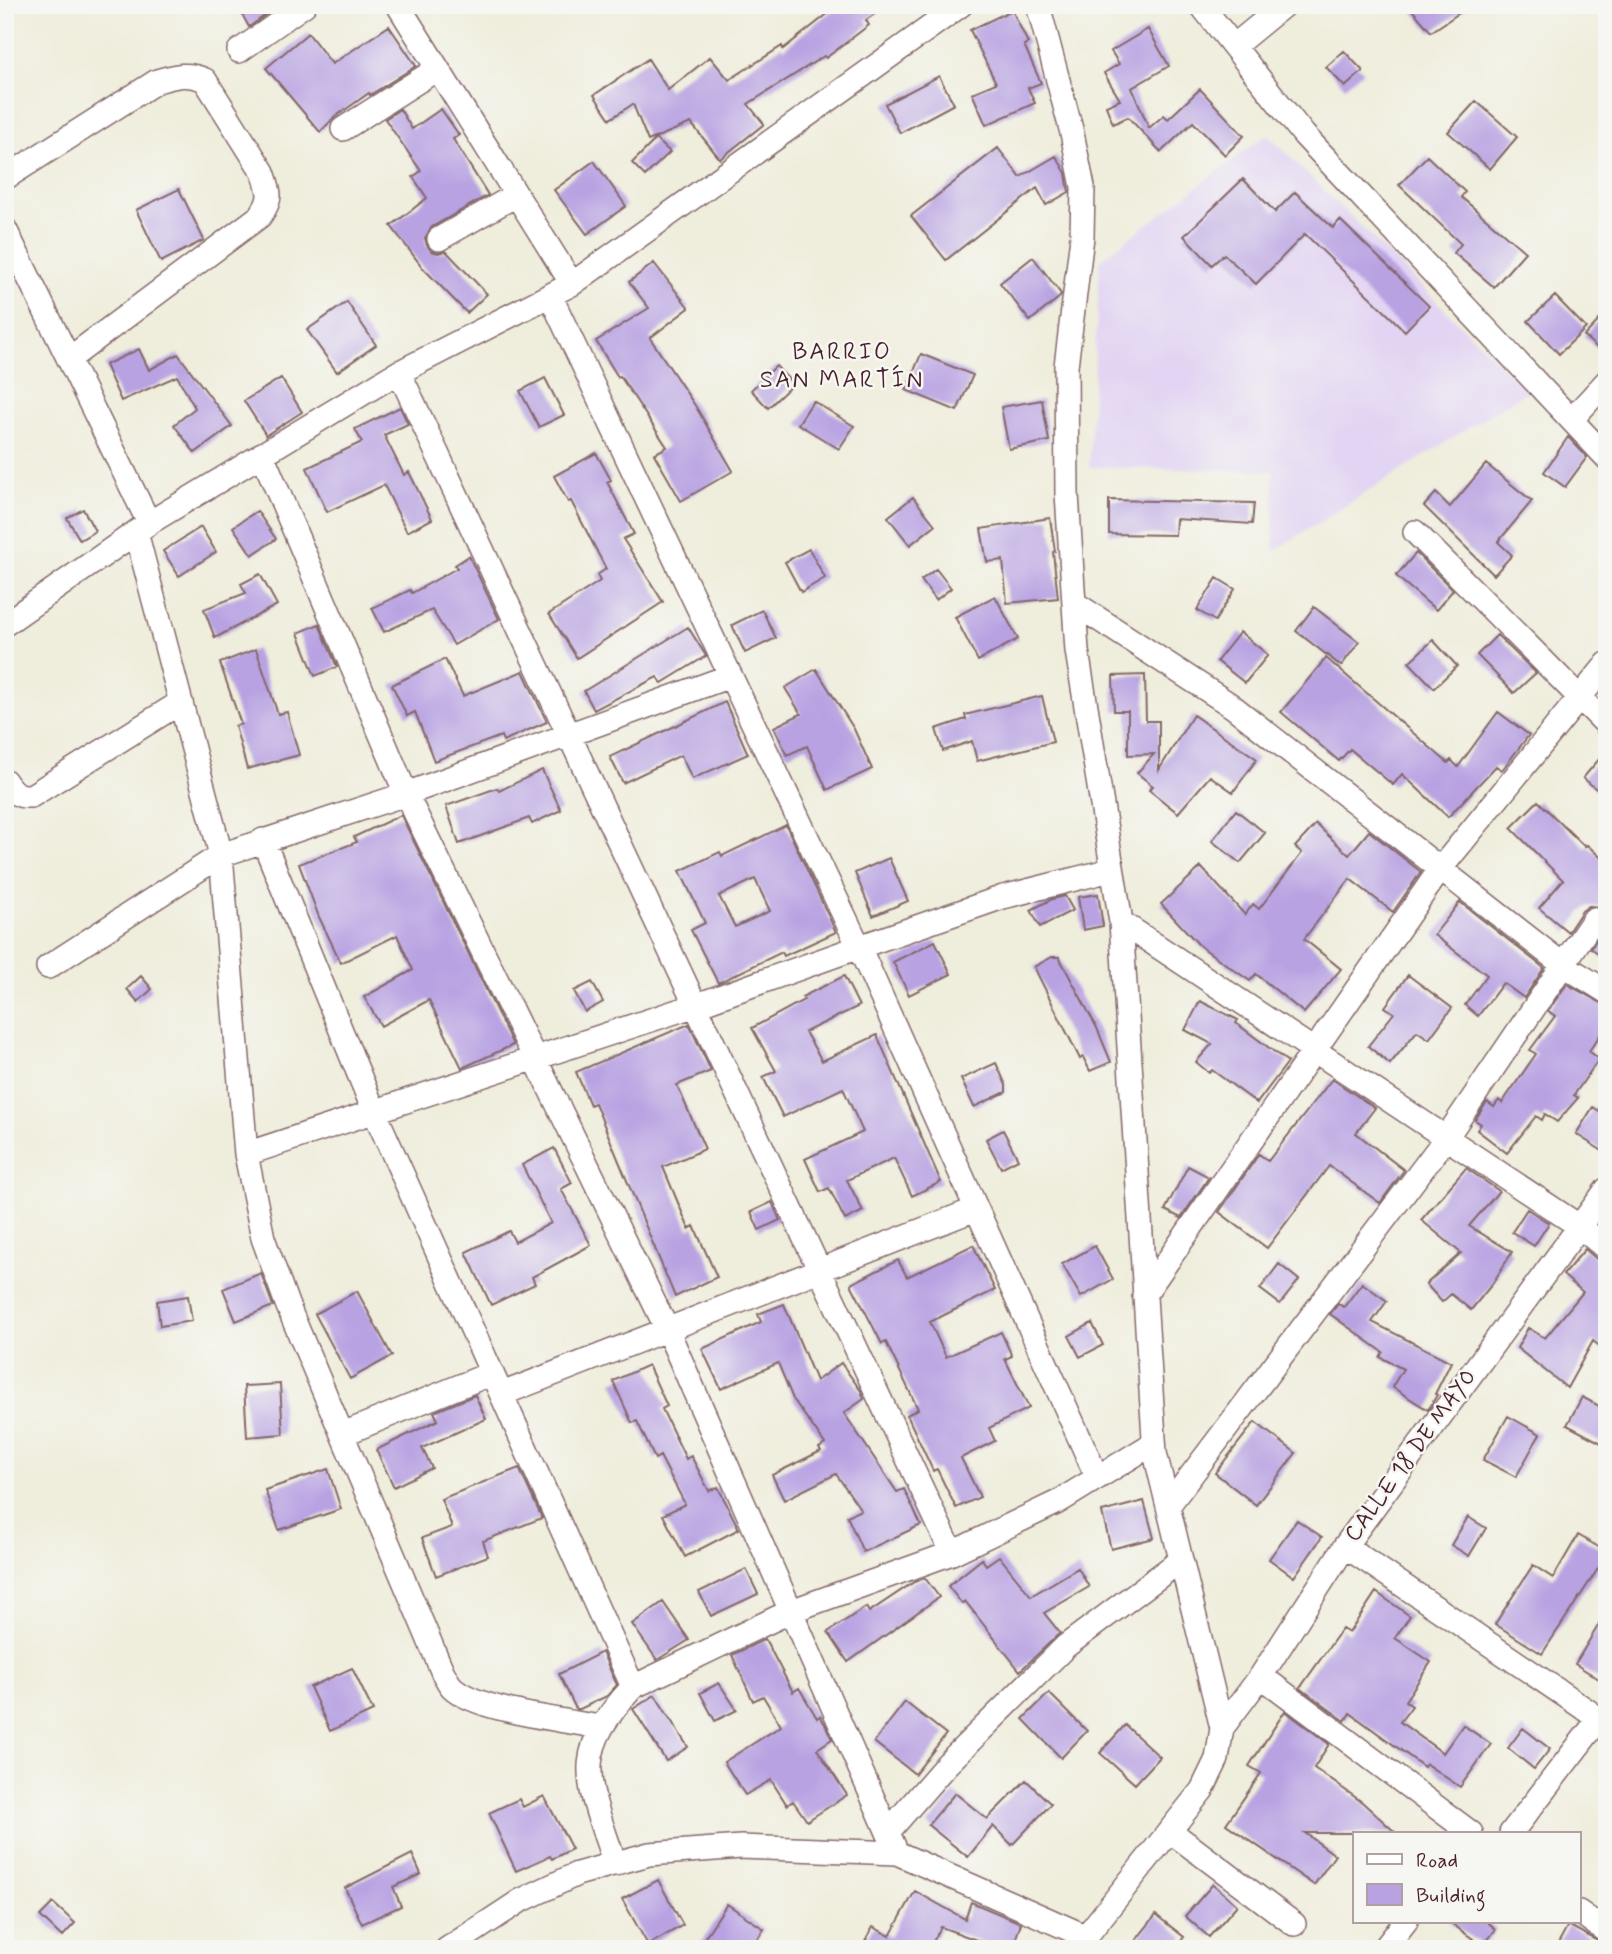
<svg xmlns="http://www.w3.org/2000/svg" width="1612" height="1954" font-family="Mynerve,sans-serif">
  <style>
    .built { fill: #e2d4f3 }
    .building { fill: #b8a2e2; fill-rule: evenodd }
    .lines { fill: none; stroke-linecap: round; stroke-linejoin: round }
    .minor-casing { stroke: #846769; stroke-width: 26 }
    .minor { stroke: #fff; stroke-width: 23 }
    .labels { text-anchor: middle; dominant-baseline: central; stroke-width: 5; stroke-linejoin: round; paint-order: stroke }
    .street-label { font-size: 23px; fill: #4a1f2b; stroke: #f6f6f2 }
    .neighbourhood-label { font-size: 24px; letter-spacing: 2px; fill: #4a1f2b; stroke: #f6f6f2 }
  </style>
  <rect width="100%" height="100%" fill="#f6f6f2"/>
  <filter id="ink" filterUnits="userSpaceOnUse"><feTurbulence type="fractalNoise" baseFrequency=".0143" numOctaves="2"/><feDisplacementMap in="SourceGraphic" scale="14" xChannelSelector="R" yChannelSelector="G"/><feConvolveMatrix kernelMatrix="1 2 1 2 8 2 1 2 1" color-interpolation-filters="sRGB"/></filter>
  <filter id="wash" filterUnits="userSpaceOnUse"><feTurbulence type="fractalNoise" baseFrequency=".00686" numOctaves="4" result="noise"/><feDisplacementMap in="SourceGraphic" scale="28" xChannelSelector="R" yChannelSelector="G"/><feGaussianBlur stdDeviation="1.57" result="paint"/><feColorMatrix in="noise" values="0 0 0 0 0 0 0 0 0 0 0 0 0 0 0 0 0 1.4 0 .05"/><feComposite in="paint" operator="in"/></filter>
  <g filter="url(#wash)">
    <rect width="100%" height="100%" fill="#efeddb"/>
    <path class="built" d="M 1267,134 L 1527,391 L 1274,551 L 1273,471 L 1089,467 L 1100,260 Z"/>
    <g id="blocks">
      <path class="building" d="M 237,5 L 279,5 L 249,27 Z
        M 839,5 L 888,5 L 866,20 L 869,25 L 826,58 L 824,56 L 748,104 L 764,124 L 720,159 L 691,123 L 648,141 L 633,104 L 610,119 L 594,95 L 648,59 L 668,90 L 710,57 L 729,80 L 782,46 L 783,49 Z
        M 1408,5 L 1471,5 L 1431,32 Z
        M 1012,10 L 1028,43 L 1024,45 L 1041,83 L 1028,88 L 1035,103 L 986,125 L 972,93 L 996,83 L 970,30 Z
        M 389,26 L 416,66 L 370,95 L 369,93 L 335,117 L 320,132 L 266,68 L 308,33 L 332,64 Z
        M 1148,29 L 1169,66 L 1132,88 L 1149,128 L 1164,115 L 1168,119 L 1200,89 L 1244,136 L 1225,155 L 1193,122 L 1161,152 L 1128,117 L 1113,124 L 1106,106 L 1120,100 L 1104,73 L 1119,64 L 1111,51 Z
        M 1344,51 L 1363,71 L 1345,87 L 1326,67 Z
        M 939,76 L 954,104 L 900,133 L 885,104 Z
        M 1476,101 L 1517,137 L 1490,169 L 1448,132 Z
        M 400,109 L 412,129 L 441,109 L 459,135 L 453,139 L 488,195 L 432,227 L 425,238 L 427,245 L 431,251 L 438,253 L 446,251 L 487,294 L 467,313 L 423,268 L 391,226 L 427,198 L 413,177 L 421,171 L 385,119 Z
        M 656,139 L 670,152 L 645,176 L 632,163 Z
        M 998,148 L 1020,177 L 1056,156 L 1066,173 L 1069,192 L 1046,205 L 1037,188 L 946,260 L 911,216 Z
        M 1427,156 L 1465,192 L 1461,197 L 1525,252 L 1494,287 L 1454,253 L 1461,244 L 1399,185 Z
        M 594,161 L 626,206 L 587,234 L 554,190 Z
        M 1243,179 L 1275,212 L 1295,192 L 1333,228 L 1340,220 L 1429,306 L 1405,331 L 1305,234 L 1256,284 L 1224,254 L 1212,265 L 1184,236 Z
        M 179,189 L 204,240 L 161,262 L 136,210 Z
        M 1033,257 L 1061,294 L 1060,297 L 1030,321 L 1000,283 Z
        M 654,263 L 689,308 L 650,338 L 696,407 L 733,471 L 681,501 L 654,454 L 667,447 L 620,376 L 618,377 L 596,341 L 649,308 L 629,282 Z
        M 1555,296 L 1586,328 L 1559,354 L 1528,321 Z
        M 347,302 L 376,345 L 337,372 L 307,330 Z
        M 1607,312 L 1607,357 L 1584,336 Z
        M 139,349 L 149,370 L 178,354 L 232,426 L 195,453 L 174,425 L 195,408 L 177,376 L 121,401 L 105,365 Z
        M 921,354 L 973,375 L 957,411 L 906,390 Z
        M 776,366 L 793,384 L 768,408 L 751,390 Z
        M 281,378 L 302,412 L 266,435 L 244,401 Z
        M 545,378 L 564,415 L 539,427 L 520,391 Z
        M 1042,400 L 1049,441 L 1009,449 L 1001,407 Z
        M 813,401 L 854,426 L 839,449 L 798,424 Z
        M 400,407 L 408,424 L 384,435 L 404,475 L 409,472 L 432,519 L 407,532 L 384,485 L 327,512 L 307,468 L 362,442 L 355,429 Z
        M 1568,437 L 1587,457 L 1565,487 L 1544,472 Z
        M 596,453 L 611,480 L 607,482 L 634,534 L 623,539 L 663,602 L 577,658 L 549,614 L 600,581 L 597,575 L 606,569 L 571,501 L 568,502 L 554,476 Z
        M 1486,464 L 1532,501 L 1498,542 L 1512,555 L 1494,575 L 1424,506 L 1436,493 L 1450,507 Z
        M 913,497 L 935,525 L 910,545 L 888,517 Z
        M 1109,500 L 1254,503 L 1252,524 L 1176,519 L 1175,535 L 1109,534 Z
        M 83,509 L 95,531 L 80,540 L 67,518 Z
        M 257,511 L 276,539 L 252,555 L 233,527 Z
        M 1050,518 L 1055,551 L 1053,552 L 1058,598 L 1007,603 L 1003,560 L 987,562 L 981,529 Z
        M 201,527 L 216,552 L 179,576 L 163,551 Z
        M 809,549 L 825,578 L 801,592 L 785,562 Z
        M 1416,553 L 1453,590 L 1436,610 L 1396,576 Z
        M 469,556 L 499,619 L 454,645 L 432,610 L 384,632 L 372,608 L 410,590 L 412,593 L 457,568 L 455,565 Z
        M 936,569 L 951,588 L 936,600 L 921,580 Z
        M 260,574 L 277,605 L 215,638 L 204,609 L 246,593 L 241,584 Z
        M 1217,578 L 1235,589 L 1215,621 L 1197,610 Z
        M 995,596 L 1018,639 L 978,661 L 955,617 Z
        M 1314,607 L 1359,642 L 1341,666 L 1296,631 Z
        M 762,610 L 776,638 L 745,653 L 732,625 Z
        M 319,624 L 337,667 L 315,676 L 298,633 Z
        M 688,627 L 706,656 L 662,683 L 657,677 L 594,710 L 584,691 Z
        M 1240,632 L 1268,655 L 1245,683 L 1217,661 Z
        M 1497,635 L 1536,673 L 1514,693 L 1477,655 Z
        M 1433,640 L 1457,666 L 1434,688 L 1409,662 Z
        M 256,649 L 278,714 L 287,712 L 299,755 L 247,769 L 235,726 L 241,724 L 220,663 Z
        M 1326,658 L 1448,763 L 1451,760 L 1458,767 L 1498,712 L 1529,735 L 1502,770 L 1496,766 L 1448,817 L 1402,774 L 1393,785 L 1350,749 L 1339,761 L 1281,712 Z
        M 445,659 L 463,696 L 523,671 L 547,722 L 503,741 L 501,736 L 434,761 L 415,712 L 407,716 L 392,685 Z
        M 816,669 L 854,729 L 872,769 L 827,790 L 807,746 L 787,755 L 774,727 L 801,714 L 785,688 Z
        M 1145,675 L 1146,721 L 1159,721 L 1159,770 L 1193,715 L 1257,759 L 1233,792 L 1210,776 L 1178,813 L 1149,790 L 1153,786 L 1137,773 L 1154,754 L 1128,755 L 1128,711 L 1114,711 L 1113,676 Z
        M 1042,696 L 1053,742 L 977,761 L 972,741 L 943,751 L 936,729 L 966,719 L 965,715 Z
        M 725,702 L 748,754 L 692,779 L 681,755 L 623,783 L 610,757 Z
        M 1607,750 L 1607,798 L 1583,778 Z
        M 542,770 L 561,810 L 532,824 L 529,818 L 459,844 L 446,806 L 497,788 L 499,791 Z
        M 1538,801 L 1585,847 L 1587,845 L 1607,863 L 1607,913 L 1601,907 L 1589,906 L 1582,911 L 1568,932 L 1539,908 L 1563,880 L 1511,828 Z
        M 1236,810 L 1265,833 L 1240,863 L 1212,841 Z
        M 401,815 L 513,1045 L 462,1068 L 429,1000 L 381,1026 L 364,997 L 413,970 L 397,935 L 341,963 L 319,917 L 299,864 L 357,842 L 354,837 Z
        M 1316,824 L 1349,855 L 1369,831 L 1421,872 L 1393,912 L 1350,879 L 1304,939 L 1341,969 L 1304,1013 L 1256,974 L 1250,981 L 1200,946 L 1161,904 L 1201,867 L 1245,915 L 1253,904 L 1259,909 L 1302,853 L 1295,847 Z
        M 786,825 L 836,932 L 784,956 L 782,952 L 718,983 L 691,930 L 705,923 L 680,871 L 720,852 L 722,856 ZM 755,879 L 770,911 L 735,927 L 719,896 Z
        M 889,858 L 908,901 L 873,916 L 855,873 Z
        M 1098,894 L 1103,926 L 1083,930 L 1078,897 Z
        M 1065,896 L 1073,910 L 1040,927 L 1031,910 L 1052,899 Z
        M 1460,902 L 1544,968 L 1524,998 L 1503,983 L 1478,1016 L 1465,1005 L 1487,975 L 1434,935 Z
        M 1607,924 L 1607,960 L 1591,948 Z
        M 935,941 L 951,974 L 909,995 L 893,962 Z
        M 1052,957 L 1059,957 L 1097,1028 L 1111,1062 L 1090,1071 L 1083,1057 L 1080,1059 L 1034,967 Z
        M 1408,975 L 1452,1008 L 1429,1039 L 1417,1031 L 1390,1064 L 1368,1046 L 1394,1013 L 1385,1007 Z
        M 141,976 L 152,989 L 138,1002 L 127,989 Z
        M 844,976 L 859,1006 L 805,1032 L 822,1061 L 877,1035 L 941,1182 L 912,1196 L 894,1158 L 847,1180 L 863,1211 L 845,1220 L 829,1188 L 820,1192 L 805,1159 L 863,1132 L 843,1088 L 783,1117 L 763,1077 L 776,1071 L 752,1028 L 804,1000 L 802,997 Z
        M 592,982 L 603,1002 L 585,1012 L 574,991 Z
        M 1567,984 L 1607,1006 L 1607,1025 L 1589,1051 L 1599,1059 L 1574,1095 L 1578,1098 L 1557,1122 L 1545,1114 L 1542,1120 L 1536,1116 L 1507,1153 L 1477,1130 L 1481,1124 L 1475,1120 L 1487,1102 L 1494,1107 L 1499,1100 L 1502,1103 L 1536,1054 L 1530,1050 L 1555,1016 L 1548,1011 Z
        M 1200,1001 L 1238,1020 L 1236,1023 L 1288,1062 L 1257,1103 L 1212,1070 L 1209,1073 L 1196,1062 L 1212,1044 L 1185,1030 Z
        M 689,1024 L 711,1071 L 677,1085 L 705,1149 L 663,1167 L 689,1229 L 694,1226 L 717,1277 L 675,1297 L 595,1103 L 590,1105 L 576,1072 Z
        M 996,1063 L 1006,1085 L 1006,1092 L 974,1107 L 961,1079 Z
        M 1332,1079 L 1375,1108 L 1356,1133 L 1404,1170 L 1380,1203 L 1329,1166 L 1267,1248 L 1219,1212 L 1259,1154 L 1268,1161 Z
        M 1593,1107 L 1607,1116 L 1607,1154 L 1576,1134 Z
        M 1003,1130 L 1018,1159 L 1001,1168 L 986,1139 Z
        M 554,1148 L 572,1183 L 561,1189 L 591,1245 L 532,1277 L 535,1284 L 491,1305 L 466,1252 L 509,1231 L 515,1242 L 551,1223 L 522,1165 Z
        M 1188,1166 L 1209,1177 L 1181,1218 L 1165,1210 Z
        M 1466,1168 L 1499,1191 L 1469,1226 L 1512,1252 L 1493,1283 L 1471,1310 L 1451,1294 L 1442,1302 L 1426,1284 L 1461,1253 L 1421,1220 Z
        M 772,1202 L 780,1220 L 759,1230 L 751,1212 Z
        M 1527,1209 L 1549,1223 L 1534,1246 L 1512,1232 Z
        M 973,1245 L 995,1290 L 930,1322 L 946,1357 L 1001,1332 L 1012,1356 L 1005,1359 L 1029,1408 L 989,1428 L 995,1441 L 961,1458 L 980,1497 L 956,1508 L 937,1469 L 933,1471 L 907,1415 L 918,1409 L 886,1342 L 882,1344 L 851,1284 L 898,1260 L 907,1277 Z
        M 1095,1246 L 1113,1279 L 1081,1297 L 1062,1264 Z
        M 1585,1249 L 1598,1260 L 1607,1263 L 1607,1352 L 1593,1341 L 1567,1388 L 1517,1348 L 1528,1328 L 1545,1338 L 1583,1292 L 1563,1275 Z
        M 1279,1264 L 1299,1280 L 1280,1304 L 1260,1289 Z
        M 261,1273 L 273,1306 L 236,1321 L 223,1289 Z
        M 1362,1283 L 1387,1301 L 1372,1322 L 1451,1362 L 1435,1394 L 1437,1395 L 1428,1410 L 1392,1387 L 1403,1369 L 1380,1357 L 1383,1352 L 1330,1314 L 1338,1304 L 1344,1307 Z
        M 357,1291 L 392,1356 L 350,1379 L 315,1314 Z
        M 188,1296 L 192,1321 L 160,1326 L 157,1301 Z
        M 784,1304 L 816,1381 L 841,1363 L 861,1391 L 864,1399 L 844,1413 L 897,1492 L 904,1489 L 921,1525 L 863,1552 L 847,1516 L 861,1510 L 836,1474 L 784,1500 L 772,1475 L 821,1451 L 819,1448 L 825,1444 L 793,1399 L 778,1363 L 721,1389 L 702,1349 L 761,1322 L 758,1314 Z
        M 1092,1323 L 1103,1345 L 1080,1357 L 1069,1336 Z
        M 648,1365 L 667,1406 L 662,1409 L 686,1459 L 691,1456 L 709,1491 L 718,1487 L 739,1529 L 685,1557 L 663,1515 L 685,1504 L 660,1456 L 655,1459 L 637,1421 L 632,1423 L 613,1381 Z
        M 280,1384 L 283,1434 L 247,1437 L 244,1386 Z
        M 475,1395 L 486,1419 L 422,1448 L 432,1468 L 394,1487 L 376,1450 L 438,1420 L 434,1412 Z
        M 1582,1397 L 1607,1410 L 1607,1446 L 1567,1425 Z
        M 1508,1416 L 1540,1434 L 1516,1477 L 1483,1460 Z
        M 1255,1422 L 1296,1453 L 1256,1505 L 1215,1473 Z
        M 519,1468 L 542,1518 L 483,1541 L 488,1556 L 436,1576 L 422,1538 L 452,1527 L 441,1499 Z
        M 328,1469 L 341,1509 L 279,1530 L 265,1490 Z
        M 1144,1501 L 1154,1538 L 1111,1549 L 1102,1512 Z
        M 1468,1517 L 1486,1528 L 1469,1556 L 1451,1545 Z
        M 1297,1520 L 1322,1537 L 1294,1577 L 1269,1559 Z
        M 1578,1535 L 1607,1552 L 1607,1555 L 1542,1654 L 1495,1624 L 1533,1565 L 1553,1578 Z
        M 999,1556 L 1031,1596 L 1078,1568 L 1089,1587 L 1044,1613 L 1060,1633 L 1020,1671 L 965,1601 L 962,1604 L 948,1586 L 982,1559 L 986,1565 Z
        M 746,1569 L 758,1594 L 711,1616 L 699,1592 Z
        M 925,1578 L 939,1597 L 848,1662 L 828,1632 L 866,1607 L 869,1612 L 914,1582 Z
        M 1376,1592 L 1410,1616 L 1395,1638 L 1431,1662 L 1405,1701 L 1412,1706 L 1400,1722 L 1443,1753 L 1463,1725 L 1491,1744 L 1460,1787 L 1426,1764 L 1424,1767 L 1350,1713 L 1345,1721 L 1300,1688 L 1342,1629 L 1349,1633 Z
        M 663,1602 L 689,1640 L 657,1660 L 632,1624 Z
        M 1607,1611 L 1607,1684 L 1575,1664 Z
        M 765,1639 L 793,1692 L 799,1688 L 817,1718 L 820,1716 L 825,1724 L 832,1739 L 817,1749 L 847,1795 L 807,1821 L 793,1801 L 787,1805 L 771,1780 L 745,1795 L 724,1762 L 781,1726 L 763,1696 L 753,1701 L 732,1655 Z
        M 602,1652 L 617,1685 L 607,1696 L 580,1709 L 576,1709 L 559,1674 Z
        M 352,1668 L 373,1711 L 330,1731 L 310,1687 Z
        M 719,1683 L 737,1710 L 715,1721 L 700,1693 Z
        M 1049,1693 L 1087,1731 L 1061,1758 L 1023,1719 Z
        M 655,1695 L 688,1747 L 666,1761 L 633,1709 Z
        M 905,1702 L 946,1734 L 915,1774 L 874,1742 Z
        M 1285,1711 L 1329,1744 L 1314,1768 L 1362,1802 L 1396,1833 L 1305,1833 L 1335,1855 L 1314,1885 L 1226,1824 L 1261,1773 L 1249,1766 Z
        M 1125,1725 L 1160,1757 L 1135,1784 L 1100,1753 Z
        M 1523,1728 L 1550,1749 L 1534,1769 L 1508,1748 Z
        M 1026,1780 L 1051,1804 L 1012,1845 L 993,1826 L 968,1857 L 928,1825 L 955,1793 L 987,1819 Z
        M 544,1796 L 572,1849 L 552,1859 L 550,1856 L 516,1871 L 489,1813 L 519,1799 L 523,1807 Z
        M 412,1854 L 421,1874 L 393,1887 L 401,1906 L 362,1924 L 345,1888 Z
        M 658,1880 L 683,1925 L 648,1945 L 622,1899 Z
        M 1213,1884 L 1237,1905 L 1209,1937 L 1185,1916 Z
        M 915,1891 L 965,1919 L 971,1902 L 1021,1923 L 1012,1949 L 1001,1949 L 941,1927 L 929,1949 L 921,1949 L 908,1941 L 906,1944 L 915,1949 L 861,1949 L 873,1927 L 890,1936 Z
        M 53,1903 L 75,1923 L 62,1937 L 40,1916 Z
        M 727,1904 L 764,1929 L 751,1949 L 697,1949 Z
        M 1156,1915 L 1184,1937 L 1175,1949 L 1129,1949 Z
        M 1448,1921 L 1486,1921 L 1496,1929 L 1483,1946 Z
        M 1568,1925 L 1607,1946 L 1607,1949 L 1555,1949 Z"/>
    </g>
  </g>
  <g filter="url(#ink)">
    <use href="#blocks" fill-opacity="0" stroke="#846769" stroke-width="2"/>
    <g class="lines">
      <g class="minor-casing">
        <path id="minor" d="M 398,5 L 572,284
          M 1038,5 L 1072,133 L 1083,187 L 1082,237 L 1066,366 L 1067,494 L 1077,651 L 1121,922 L 1155,1453 L 1222,1728 L 1217,1759 L 1202,1790 L 1076,1949
          M 1201,5 L 1304,135 L 1607,458
          M 1234,46 L 1284,5
          M 239,51 L 304,5
          M 343,129 L 437,69
          M 5,178 L 157,81 C 175,76 188,72 205,80 L 263,172 C 270,192 273,198 260,216 L 69,359
          M 5,229 L 149,523
          M 439,239 L 516,195
          M 399,372 L 952,1553
          M 1572,419 L 1607,381
          M 262,454 L 406,794 L 667,1329 L 897,1853 L 741,1847 L 649,1854 L 577,1874 L 520,1901 L 447,1949
          M 136,532 L 221,855 L 246,1154 L 263,1238 L 287,1304 L 443,1673 C 446,1677 448,1683 452,1687 C 477,1711 564,1720 600,1727
          M 1415,532 L 1607,725
          M 1074,603 L 1232,706 L 1562,964 L 1607,992
          M 5,624 L 149,523 L 390,377 L 572,284 L 961,5
          M 5,781 C 12,792 17,797 31,796 L 181,702
          M 263,840 L 374,1111 L 633,1687 L 791,1611 L 952,1553 L 1058,1502 L 1154,1443
          M 1121,922 L 1579,1226 L 1607,1249
          M 48,967 L 221,855 L 406,794 L 730,676
          M 246,1154 L 708,1001 L 859,947 L 550,295
          M 1144,1295 L 1441,868 L 1607,664
          M 502,1394 L 976,1209
          M 343,1434 L 492,1373
          M 1097,1477 L 859,947 L 1003,897 L 1111,870
          M 1168,1506 L 1446,1138 L 1594,919
          M 1345,1546 L 1607,1724
          M 1261,1676 L 1471,1833
          M 1222,1728 L 1261,1676 L 1345,1546 L 1607,1189
          M 1170,1831 L 1294,1924
          M 888,1832 L 946,1765 L 1066,1646 L 1181,1560
          M 1511,1833 L 1599,1719
          M 897,1853 L 1087,1937
          M 615,1864 C 588,1783 569,1755 633,1687
          M 1579,1912 L 1607,1932
          M 1384,1949 L 1406,1921"/>
      </g>
      <use href="#minor" class="minor"/>
    </g>
  </g>
  <g class="labels">
    <g class="street-label">
      <text transform="translate(1411 1456) rotate(-54)">CALLE 18 DE MAYO</text>
    </g>
    <g class="neighbourhood-label">
      <text x="842" y="352">BARRIO<tspan x="842" dy="28">SAN MARTÍN</tspan></text>
    </g>
  </g>
  <rect width="1612" height="1954" fill="none" stroke="#f6f6f2" stroke-width="28"/>
  <rect x="1353" y="1832" width="228" height="91" fill="#f6f6f2" stroke="#b1a0a2" stroke-width="2"/>
  <rect x="1367" y="1854" width="35" height="10" fill="#ffffff" stroke="#b1a0a2" stroke-width="2"/>
  <text x="1416" y="1867" font-size="21" fill="#4a1f2b">Road</text>
  <rect x="1367" y="1884" width="35" height="21" fill="#b8a2e2" stroke="#b1a0a2" stroke-width="2"/>
  <text x="1416" y="1902" font-size="21" fill="#4a1f2b">Building</text>
</svg>
